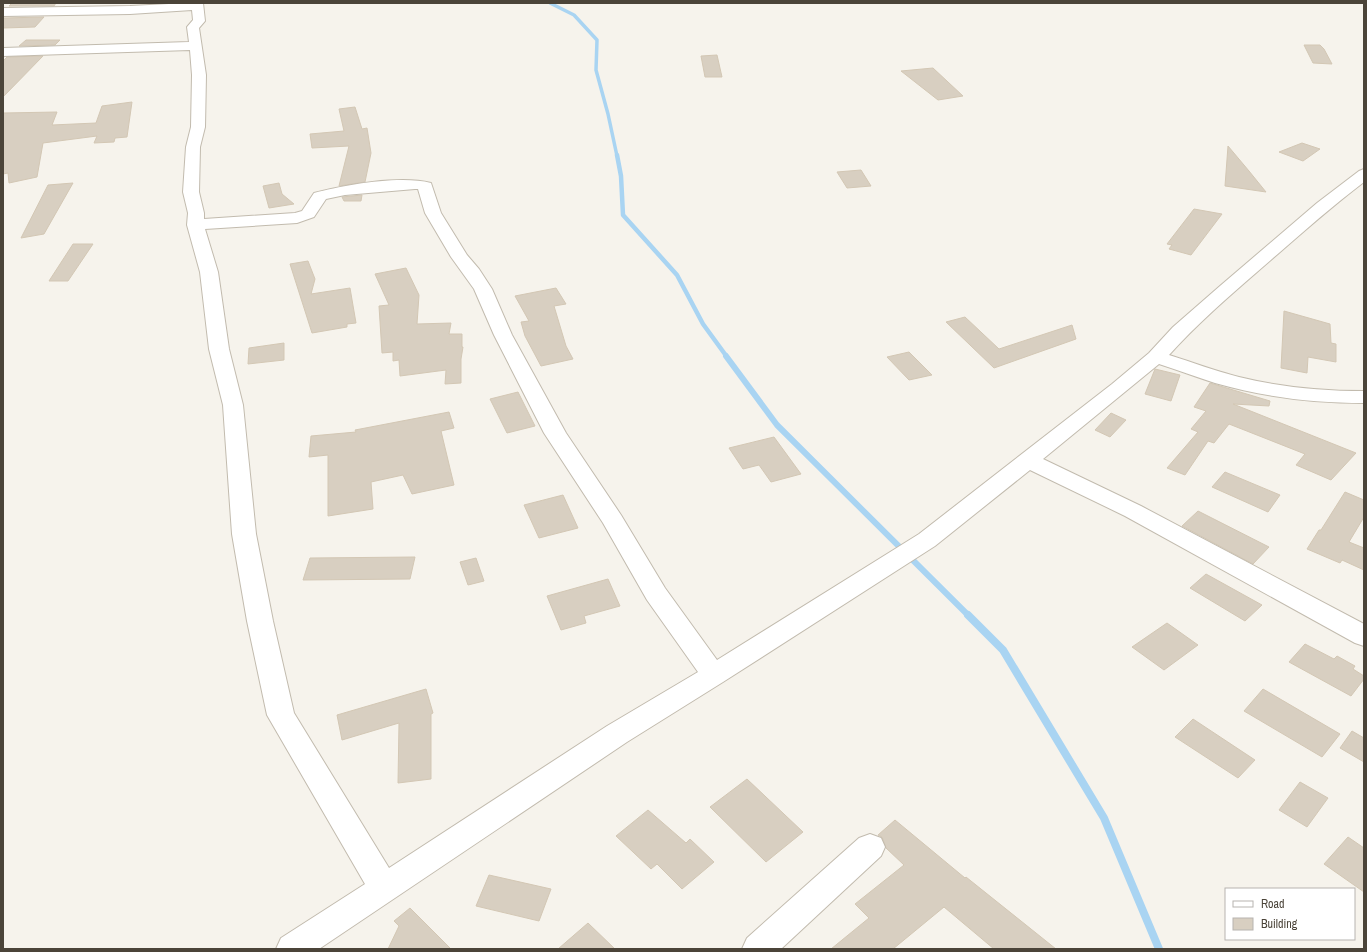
<svg xmlns="http://www.w3.org/2000/svg" width="1367" height="952" font-family="'Archivo Narrow',sans-serif">
  <style>
    .lines { fill: none; stroke-linecap: round; stroke-linejoin: round }
    .stream-far3 { stroke: #a9d4f2; stroke-width: 3.5 }
    .stream-far2 { stroke: #a9d4f2; stroke-width: 4.5 }
    .stream-far1 { stroke: #a9d4f2; stroke-width: 6 }
    .stream { stroke: #a9d4f2; stroke-width: 8 }
    .building { fill: #d8cfc1; stroke: #d3c7b4 }
    .street-casing { stroke: #c2bbae; stroke-width: 2 }
    .street { fill: #fff; fill-rule: evenodd }
  </style>
  <rect width="100%" height="100%" fill="#f6f3ec"/>
  <g class="lines">
    <path class="stream-far3" d="M 550,3 L 574,15 L 597,40 L 596,70 L 608,114 L 617,156"/>
    <path class="stream-far2" d="M 617,155 L 621,176 L 623,215 L 677,275 L 703,324 L 727,357"/>
    <path class="stream-far1" d="M 726,356 L 777,425 L 969,616"/>
    <path class="stream" d="M 968,615 L 1003,650 L 1104,818 L 1159,949"/>
  </g>
  <path class="building" d="M 12,3 L 56,3 L 54,6 L 9,6 Z
    M 3,17 L 3,18 L 44,17 L 35,27 L 3,28 Z
    M 26,40 L 60,40 L 55,45 L 19,46 Z
    M 1304,45 L 1320,45 L 1324,49 L 1332,64 L 1313,63 Z
    M 717,55 L 722,77 L 705,77 L 701,56 Z
    M 43,56 L 3,97 L 3,61 L 7,57 Z
    M 933,68 L 963,96 L 938,100 L 901,71 Z
    M 132,102 L 127,137 L 115,138 L 114,142 L 94,143 L 97,136 L 43,143 L 37,177 L 9,183 L 8,173 L 3,174 L 3,113 L 57,112 L 52,125 L 96,123 L 102,106 Z
    M 355,107 L 362,129 L 367,128 L 371,153 L 365,182 L 339,186 L 349,146 L 312,148 L 310,134 L 344,131 L 339,109 Z
    M 1302,143 L 1320,149 L 1303,161 L 1279,152 Z
    M 1228,146 L 1249,171 L 1266,192 L 1225,186 Z
    M 861,170 L 871,186 L 847,188 L 837,172 Z
    M 73,183 L 44,234 L 21,238 L 48,185 Z
    M 279,183 L 282,194 L 294,204 L 269,208 L 263,186 Z
    M 362,195 L 361,201 L 344,201 L 342,197 Z
    M 1194,209 L 1222,214 L 1191,255 L 1169,249 L 1172,245 L 1167,244 Z
    M 73,244 L 93,244 L 68,281 L 49,281 Z
    M 308,261 L 315,279 L 311,294 L 350,288 L 356,323 L 347,324 L 347,327 L 312,333 L 290,264 Z
    M 406,268 L 419,295 L 417,324 L 451,323 L 449,334 L 462,334 L 462,347 L 463,347 L 461,359 L 461,383 L 445,384 L 446,370 L 400,376 L 399,360 L 393,361 L 393,352 L 382,353 L 379,306 L 389,305 L 375,274 Z
    M 556,288 L 566,304 L 554,306 L 566,346 L 573,359 L 541,366 L 525,336 L 521,322 L 529,321 L 515,296 Z
    M 1284,311 L 1330,324 L 1331,343 L 1336,344 L 1336,362 L 1308,357 L 1307,373 L 1281,368 Z
    M 965,317 L 999,349 L 1072,325 L 1076,339 L 994,368 L 946,322 Z
    M 284,343 L 284,360 L 248,364 L 249,348 Z
    M 909,352 L 932,375 L 909,380 L 887,357 Z
    M 1155,369 L 1180,375 L 1171,401 L 1145,394 Z
    M 1210,383 L 1270,401 L 1269,406 L 1233,404 L 1356,453 L 1331,480 L 1296,465 L 1305,454 L 1229,424 L 1214,443 L 1208,441 L 1185,475 L 1167,468 L 1198,432 L 1191,429 L 1206,411 L 1194,407 Z
    M 518,392 L 535,426 L 507,433 L 490,399 Z
    M 449,412 L 454,428 L 441,431 L 454,485 L 412,494 L 403,475 L 371,482 L 373,509 L 328,516 L 328,455 L 309,457 L 311,436 L 356,432 L 355,430 Z
    M 1111,413 L 1126,420 L 1110,437 L 1095,430 Z
    M 774,437 L 801,474 L 771,482 L 759,465 L 743,469 L 729,448 Z
    M 1225,472 L 1280,495 L 1268,512 L 1212,487 Z
    M 1345,492 L 1364,500 L 1364,517 L 1349,542 L 1364,548 L 1364,570 L 1342,560 L 1340,563 L 1307,549 L 1319,530 L 1321,530 Z
    M 563,495 L 578,528 L 539,538 L 524,505 Z
    M 1198,511 L 1269,547 L 1253,564 L 1182,526 Z
    M 415,557 L 410,579 L 303,580 L 310,558 Z
    M 476,558 L 484,581 L 468,585 L 460,562 Z
    M 1206,574 L 1262,605 L 1245,621 L 1190,588 Z
    M 608,579 L 620,606 L 584,616 L 586,623 L 561,630 L 547,596 Z
    M 1167,623 L 1198,645 L 1164,670 L 1132,647 Z
    M 1305,644 L 1334,659 L 1337,656 L 1355,666 L 1353,669 L 1364,676 L 1364,679 L 1351,696 L 1289,662 Z
    M 426,689 L 433,713 L 431,714 L 431,779 L 398,783 L 399,723 L 342,740 L 337,715 Z
    M 1263,689 L 1340,734 L 1322,757 L 1244,711 Z
    M 1193,719 L 1255,760 L 1238,778 L 1175,737 Z
    M 1352,731 L 1364,738 L 1364,762 L 1340,748 Z
    M 747,779 L 803,832 L 766,862 L 710,807 Z
    M 1300,782 L 1328,798 L 1307,827 L 1279,810 Z
    M 648,810 L 686,843 L 690,839 L 714,862 L 682,889 L 657,864 L 651,869 L 616,836 Z
    M 895,820 L 965,878 L 966,877 L 1056,949 L 994,949 L 944,907 L 893,949 L 831,949 L 869,918 L 855,904 L 904,865 L 886,848 L 882,837 L 878,835 Z
    M 1348,837 L 1364,848 L 1364,892 L 1324,864 Z
    M 489,875 L 551,889 L 539,921 L 476,906 Z
    M 410,908 L 451,949 L 388,949 L 399,926 L 394,921 Z
    M 588,923 L 615,949 L 558,949 Z"/>
  <g class="lines">
    <g class="street-casing">
      <path id="street" d="M 188,3 L 203,3 L 205,21 L 199,28 L 206,75 L 205,127 L 200,147 L 199,192 L 204,213 L 204,219 L 295,213 L 302,211 L 314,193 C 345,185 400,175 431,183 L 441,213 L 467,255 L 479,269 L 492,289 L 512,335 L 566,433 L 621,515 L 665,588 L 717,660 L 919,534 L 1112,384 L 1149,353 L 1173,327 L 1220,286 L 1317,203 L 1359,171 L 1364,169 L 1364,182 C 1327,210 1293,241 1257,272 C 1227,298 1196,325 1169,355 C 1192,362 1215,371 1239,377 C 1280,387 1322,391 1364,391 L 1364,403 C 1313,403 1264,397 1215,383 C 1196,377 1178,370 1159,364 L 1043,459 L 1141,506 L 1364,624 L 1364,646 L 1355,643 L 1125,516 L 1030,470 L 935,546 L 723,682 L 627,742 L 319,949 L 276,949 L 281,938 L 365,884 L 267,715 L 247,621 L 232,534 L 223,405 L 209,349 L 200,272 L 187,225 L 188,213 L 183,192 L 186,147 L 191,127 L 192,75 L 190,50 L 3,56 L 3,48 L 189,42 L 187,27 L 193,20 L 192,10 L 130,14 L 3,16 L 3,8 L 130,6 ZM 415,189 L 418,189 L 425,213 L 451,257 L 474,289 L 494,335 L 544,433 L 603,523 L 647,600 L 698,672 L 607,726 L 389,868 L 294,713 L 273,621 L 256,534 L 243,405 L 229,349 L 218,272 L 205,229 L 297,223 L 314,217 L 326,199 L 345,195 Z
        M 870,834 L 881,838 L 885,847 L 881,856 L 781,949 L 742,949 L 747,938 L 859,838 Z"/>
    </g>
    <use href="#street" class="street"/>
  </g>
  <rect width="1367" height="952" fill="none" stroke="#4b4439" stroke-width="8"/>
  <rect x="1225" y="888" width="130" height="52" fill="#ffffff" stroke="#b7b4b0"/>
  <rect x="1233" y="901" width="20" height="6" fill="#ffffff" stroke="#b7b4b0"/>
  <text x="1261" y="908" font-size="12" fill="#4b4439">Road</text>
  <rect x="1233" y="918" width="20" height="12" fill="#d8cfc1" stroke="#b7b4b0"/>
  <text x="1261" y="928" font-size="12" fill="#4b4439">Building</text>
</svg>
